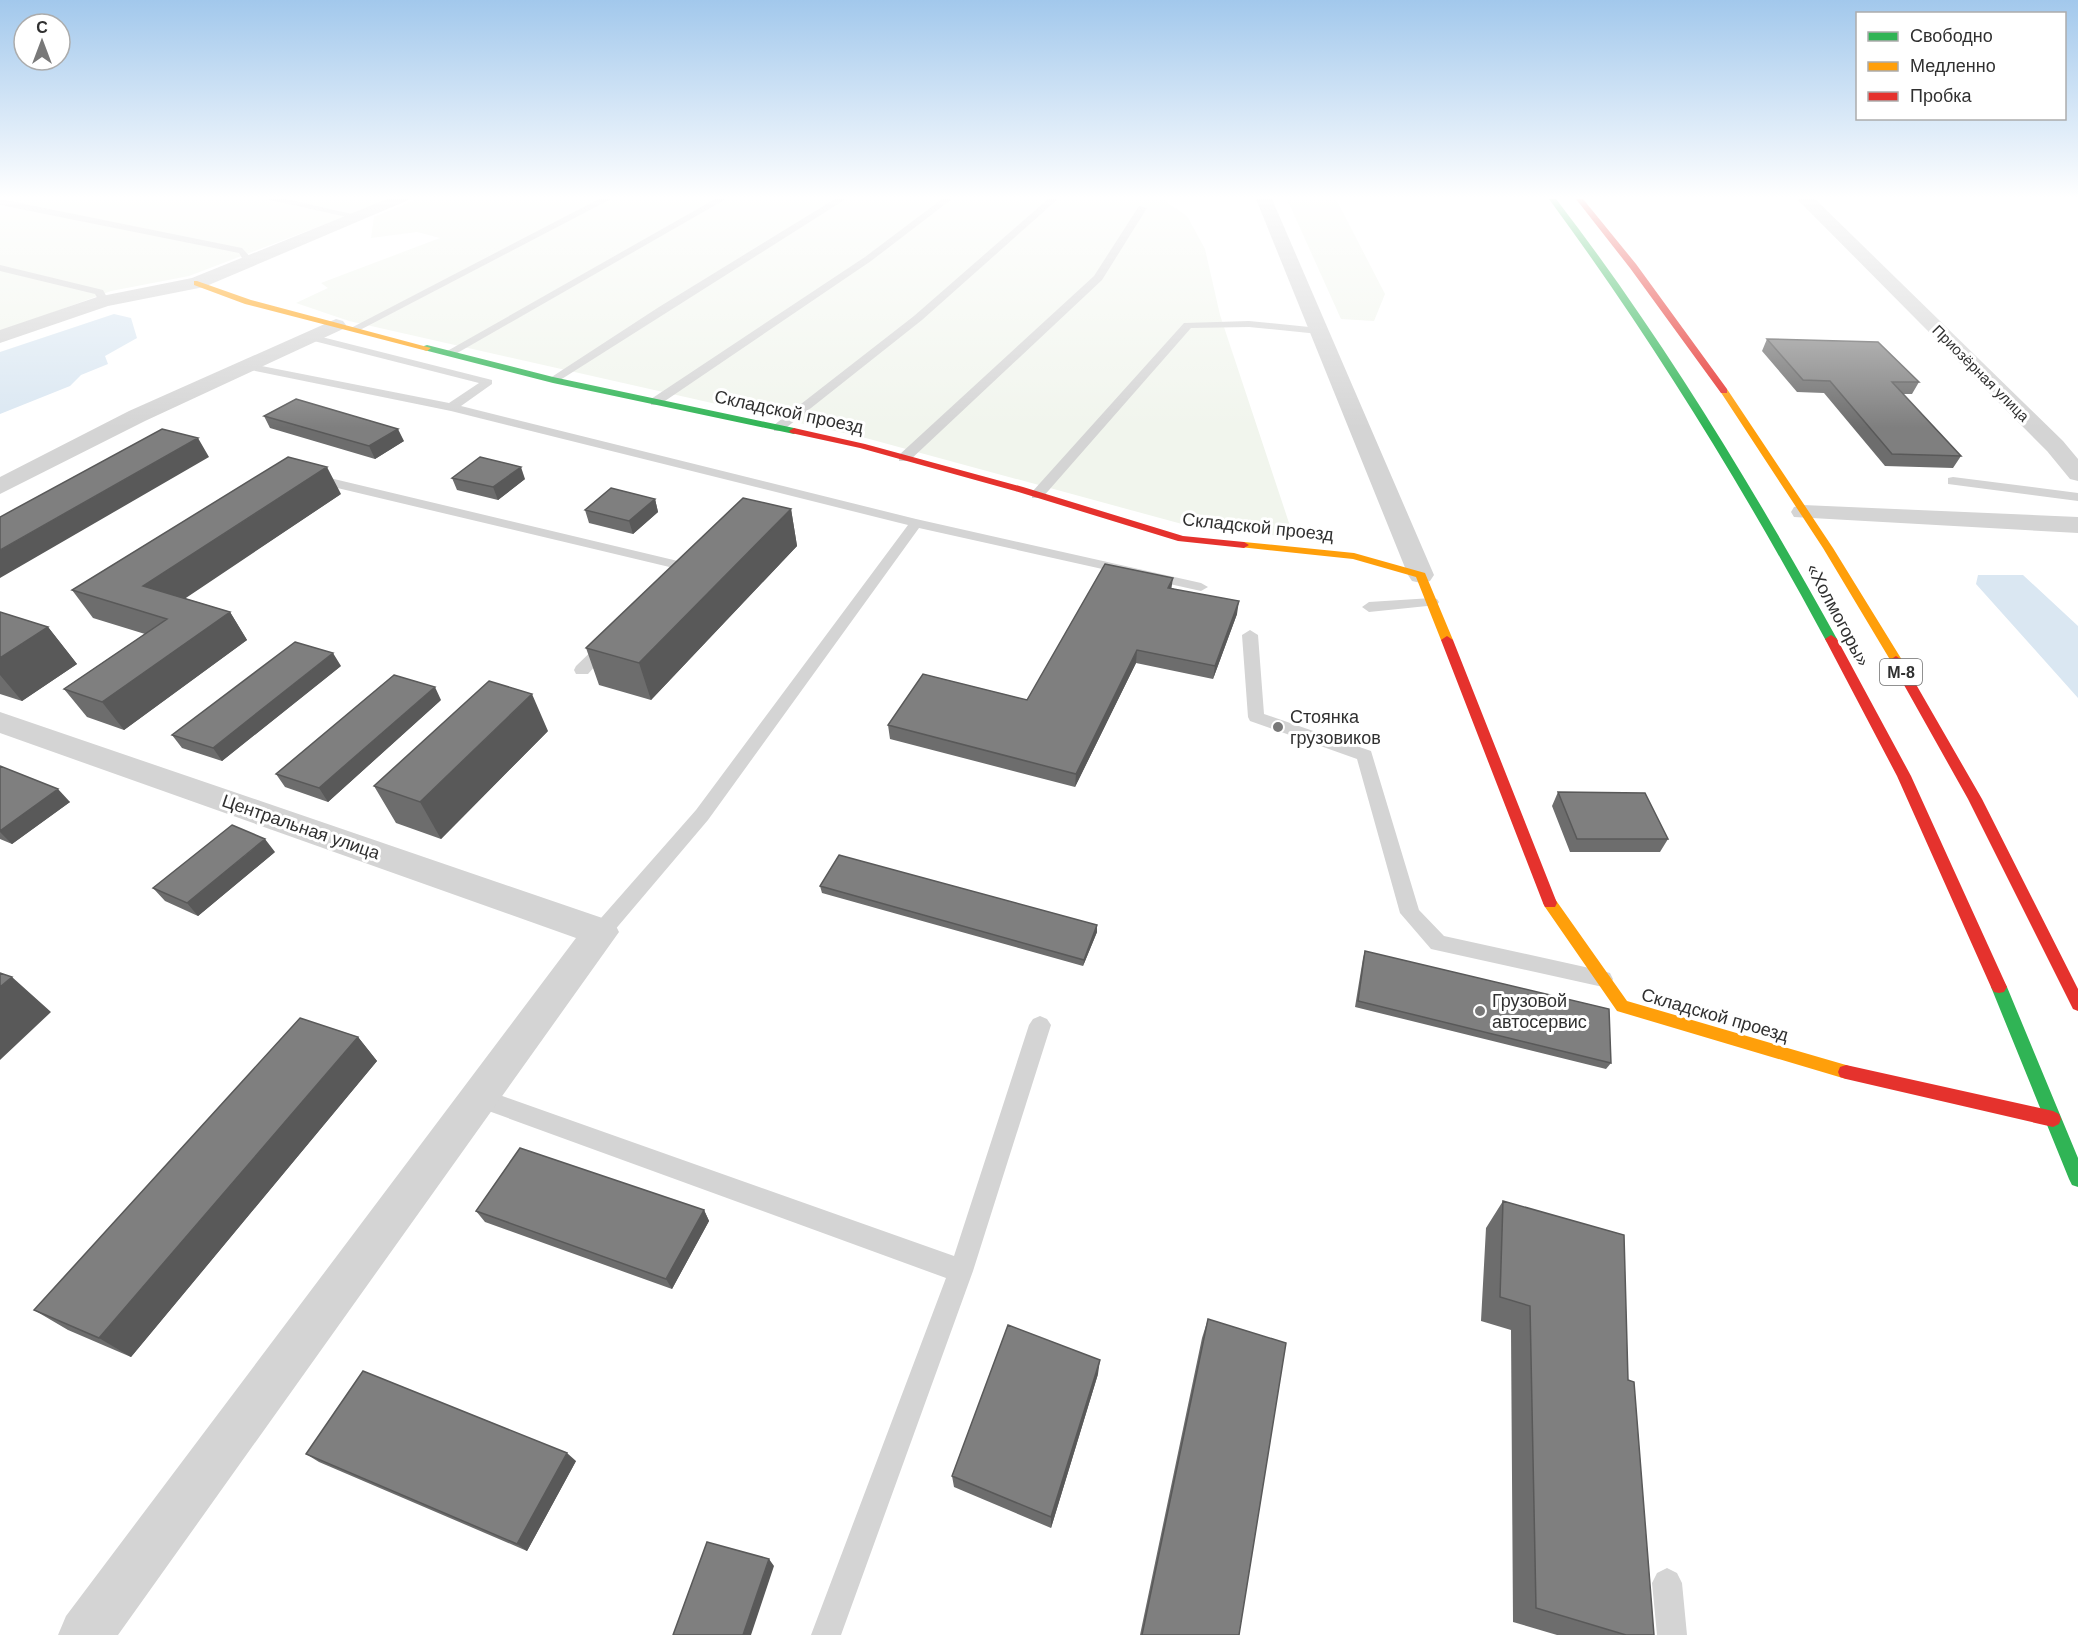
<svg xmlns="http://www.w3.org/2000/svg" width="2078" height="1635" font-family="Arial,sans-serif">
  <style>
    .green { fill: #f1f5ed }
    .water { fill: #dae7f2 }
    .lines { fill: none; stroke-linecap: round; stroke-linejoin: round }
    .lane { fill: #d4d4d4; fill-rule: evenodd }
    .street { fill: #d4d4d4; fill-rule: evenodd }
    .fast { fill: #30b455; fill-rule: evenodd }
    .slow { fill: #ff9f0a; fill-rule: evenodd }
    .jam { fill: #e5322d; fill-rule: evenodd }
    .wall { fill: #6d6d6d }
    .shaded-wall { fill: #595959 }
    .building { fill: #7f7f7f; stroke: #595959; stroke-width: 1.5 }
    .poi-dot { fill: #787878; stroke: #fff; stroke-width: 2 }
    .labels { text-anchor: middle; dominant-baseline: central; stroke-width: 6; stroke-linejoin: round; paint-order: stroke }
    .far-street-label { font-size: 15px; fill: #303030; stroke: #fff }
    .shield { fill: #fff; stroke: #6e6e6e; stroke-width: 1.5 }
    .shield-label { font-size: 16px; font-weight: bold; fill: #303030 }
    .street-label { font-size: 18px; fill: #303030; stroke: #fff }
    .poi-label { font-size: 18px; fill: #303030; stroke: #fff; text-anchor: start }
  </style>
  <rect width="100%" height="100%" fill="#fff"/>
  <path class="green" d="M 0,199 L 391,199 L 189,276 L 111,291 L 0,332 Z
    M 417,199 L 1168,199 L 1168,203 L 1187,216 L 1205,249 L 1220,315 L 1294,538 L 1182,524 L 862,437 L 349,321 L 296,303 L 328,288 L 321,283 L 440,238 L 417,232 L 371,238 L 374,217 Z
    M 1287,199 L 1336,199 L 1385,294 L 1374,321 L 1341,319 Z"/>
  <path class="water" d="M 114,314 L 131,318 L 137,338 L 105,356 L 108,364 L 81,375 L 70,386 L 0,414 L 0,352 Z
    M 1978,575 L 2023,575 L 2078,626 L 2078,698 L 1976,584 Z"/>
  <g class="lines">
    <path class="lane" d="M 0,199 L 242,248 L 254,261 L 245,263 L 239,253 L 0,205 Z
      M 266,199 L 286,199 L 365,217 L 360,220 Z
      M 599,199 L 611,199 L 358,331 L 349,329 Z
      M 715,199 L 726,199 L 452,356 L 442,354 Z
      M 835,199 L 846,199 L 557,382 L 547,380 L 659,307 Z
      M 942,199 L 952,199 L 871,261 L 659,405 L 651,405 L 651,399 L 865,257 Z
      M 1048,199 L 1058,199 L 922,320 L 782,431 L 774,431 L 774,425 L 914,316 Z
      M 1139,206 L 1147,208 L 1102,280 L 909,461 L 899,461 L 899,455 L 1094,276 Z
      M 0,265 L 103,290 L 109,301 L 100,303 L 95,294 L 0,271 Z
      M 1249,321 L 1319,328 L 1324,331 L 1319,334 L 1249,327 L 1191,328 L 1042,498 L 1032,498 L 1032,492 L 1184,323 Z
      M 310,334 L 492,380 L 492,384 L 461,406 L 916,519 L 1201,583 L 1208,587 L 1201,591 L 919,528 L 708,820 L 608,938 L 601,940 L 594,938 L 591,932 L 594,926 L 696,810 L 908,525 L 451,411 L 246,369 L 240,366 L 246,363 L 449,403 L 479,383 L 306,339 L 304,337 Z
      M 313,474 L 682,562 L 689,566 L 682,570 L 308,481 L 308,475 Z
      M 1953,477 L 2078,493 L 2078,501 L 1948,484 L 1948,478 Z
      M 1432,598 L 1437,599 L 1439,602 L 1437,605 L 1369,612 L 1362,607 L 1369,602 Z
      M 1250,630 L 1258,635 L 1264,714 L 1371,751 L 1419,910 L 1444,936 L 1603,971 L 1610,973 L 1613,979 L 1610,985 L 1603,987 L 1431,949 L 1400,913 L 1357,759 L 1250,721 L 1248,717 L 1242,635 Z
      M 607,639 L 612,641 L 615,644 L 612,647 L 588,674 L 576,674 L 574,670 L 576,666 L 602,641 Z
      M 1040,1016 L 1047,1019 L 1051,1025 L 973,1271 L 841,1635 L 811,1635 L 946,1278 L 472,1105 L 469,1098 L 472,1091 L 480,1088 L 954,1256 L 1029,1025 L 1033,1019 Z
      M 1667,1568 L 1677,1573 L 1682,1583 L 1687,1635 L 1657,1635 L 1652,1583 L 1657,1573 Z"/>
    <path class="street" d="M 387,199 L 411,199 L 204,287 L 108,306 L 0,343 L 0,330 L 97,297 L 192,278 Z
      M 1256,199 L 1272,199 L 1434,575 L 1430,581 L 1421,583 L 1412,581 L 1408,575 Z
      M 1797,199 L 1815,199 L 2063,441 L 2078,459 L 2078,481 L 2070,479 L 2047,451 Z
      M 336,319 L 343,321 L 346,325 L 343,329 L 145,421 L 0,494 L 0,477 L 129,411 Z
      M 1803,505 L 2078,517 L 2078,533 L 1794,517 L 1791,512 L 1794,507 Z
      M 0,712 L 614,922 L 619,932 L 118,1635 L 58,1635 L 66,1616 L 576,938 L 0,733 Z"/>
    <path class="fast" d="M 1549,199 L 1556,199 C 1661,335 1754,489 1837,639 L 1835,642 L 1827,642 L 1825,639 C 1743,487 1652,339 1549,199 Z
      M 427,345 L 553,377 L 794,428 L 799,431 L 794,434 L 553,383 L 424,350 L 424,346 Z
      M 1999,981 L 2004,982 L 2007,987 L 2078,1158 L 2078,1187 L 2072,1185 L 2069,1179 L 1991,987 L 1994,982 Z"/>
    <path class="slow" d="M 197,281 L 251,300 L 431,348 L 427,351 L 245,304 L 194,285 L 194,281 Z
      M 1721,389 L 1727,389 L 1833,548 L 1902,660 L 1900,663 L 1892,663 L 1823,548 L 1720,391 Z
      M 1244,542 L 1354,553 L 1425,573 L 1453,640 L 1447,644 L 1441,640 L 1416,577 L 1353,559 L 1240,547 L 1240,543 Z
      M 1550,897 L 1555,899 L 1627,1001 L 1846,1065 L 1852,1067 L 1854,1072 L 1852,1077 L 1846,1079 L 1617,1011 L 1545,907 L 1543,903 L 1545,899 Z"/>
    <path class="jam" d="M 1576,199 L 1583,199 L 1636,264 L 1727,389 L 1727,393 L 1721,393 L 1630,268 Z
      M 794,428 L 865,444 L 1023,487 L 1183,536 L 1244,542 L 1249,545 L 1244,548 L 1178,541 L 1015,491 L 860,448 L 791,433 L 789,431 Z
      M 1831,635 L 1837,639 L 1911,776 L 2007,987 L 2004,992 L 1999,993 L 1994,992 L 1991,987 L 1897,776 L 1825,639 Z
      M 1447,636 L 1453,640 L 1557,903 L 1555,907 L 1545,907 L 1543,903 L 1441,640 Z
      M 1896,656 L 1902,660 L 1982,799 L 2078,989 L 2078,1011 L 2073,1009 L 1968,799 L 1890,660 Z
      M 1846,1065 L 2053,1111 L 2059,1114 L 2061,1119 L 2059,1124 L 2053,1127 L 1846,1079 L 1840,1077 L 1838,1072 L 1840,1067 Z"/>
  </g>
  <path class="wall" d="M 1767,339 L 1919,382 L 1912,394 L 1903,394 L 1961,456 L 1953,468 L 1885,466 L 1824,393 L 1797,392 L 1762,351 Z
    M 264,416 L 404,441 L 375,459 L 270,428 Z
    M 452,478 L 525,479 L 498,500 L 457,490 Z
    M 341,494 L 184,598 L 230,612 L 247,640 L 124,730 L 87,717 L 64,689 L 145,634 L 93,618 L 72,590 Z
    M 655,499 L 658,512 L 633,534 L 589,523 L 585,510 Z
    M 791,509 L 797,546 L 651,700 L 599,685 L 586,648 Z
    M 1172,588 L 1237,614 L 1213,679 L 1136,663 L 1075,787 L 890,739 L 888,725 L 1027,700 Z
    M 0,612 L 48,627 L 77,664 L 22,701 L 0,694 Z
    M 341,666 L 222,761 L 182,748 L 172,735 Z
    M 441,700 L 328,802 L 285,787 L 276,774 Z
    M 548,731 L 441,839 L 396,823 L 374,786 Z
    M 0,766 L 70,802 L 12,844 L 0,839 Z
    M 1558,792 L 1668,839 L 1660,852 L 1570,852 L 1552,806 Z
    M 275,852 L 198,916 L 165,901 L 153,888 Z
    M 820,886 L 1097,925 L 1097,932 L 1083,966 L 822,893 Z
    M 1365,951 L 1611,1063 L 1606,1069 L 1355,1007 L 1363,958 Z
    M 358,1037 L 377,1061 L 131,1357 L 68,1330 L 34,1310 Z
    M 1503,1201 L 1628,1380 L 1654,1635 L 1557,1635 L 1513,1622 L 1511,1330 L 1481,1321 L 1486,1228 Z
    M 704,1210 L 709,1221 L 672,1289 L 485,1222 L 476,1211 Z
    M 1208,1319 L 1239,1635 L 1140,1635 L 1202,1338 Z
    M 1098,1374 L 1051,1528 L 954,1487 L 952,1476 Z
    M 306,1454 L 576,1461 L 527,1551 L 319,1462 Z"/>
  <path class="shaded-wall" d="M 398,429 L 404,441 L 375,459 L 369,446 Z
    M 198,438 L 209,457 L 0,578 L 0,550 Z
    M 327,467 L 341,494 L 162,614 L 143,586 Z
    M 521,467 L 525,479 L 498,500 L 493,487 Z
    M 655,499 L 658,512 L 633,534 L 629,521 Z
    M 791,509 L 797,546 L 651,700 L 639,663 Z
    M 1173,578 L 1171,591 L 1168,588 Z
    M 1239,601 L 1237,614 L 1213,679 L 1215,666 Z
    M 230,612 L 247,640 L 124,730 L 102,702 Z
    M 48,627 L 77,664 L 22,701 L 0,675 L 0,658 Z
    M 1137,650 L 1136,663 L 1075,787 L 1076,774 Z
    M 333,653 L 341,666 L 222,761 L 213,748 Z
    M 435,687 L 441,700 L 328,802 L 319,788 Z
    M 532,694 L 548,731 L 441,839 L 420,802 Z
    M 58,789 L 70,802 L 12,844 L 0,832 L 0,831 Z
    M 265,839 L 275,852 L 198,916 L 187,903 Z
    M 1097,925 L 1097,932 L 1083,966 L 1084,960 Z
    M 12,977 L 51,1012 L 0,1060 L 0,987 Z
    M 358,1037 L 377,1061 L 131,1357 L 99,1338 Z
    M 704,1210 L 709,1221 L 672,1289 L 666,1279 Z
    M 1100,1360 L 1098,1374 L 1051,1528 L 1051,1517 Z
    M 567,1453 L 576,1461 L 527,1551 L 517,1544 Z
    M 769,1559 L 774,1566 L 751,1635 L 743,1635 Z"/>
  <path class="building" d="M 1767,339 L 1878,342 L 1919,382 L 1892,382 L 1961,456 L 1892,454 L 1830,381 L 1803,380 Z
    M 296,399 L 398,429 L 369,446 L 264,416 Z
    M 162,429 L 198,438 L 0,550 L 0,517 Z
    M 288,457 L 327,467 L 143,586 L 230,612 L 102,702 L 64,689 L 167,619 L 72,590 Z
    M 480,457 L 521,467 L 493,487 L 452,478 Z
    M 611,488 L 655,499 L 629,521 L 585,510 Z
    M 743,498 L 791,509 L 639,663 L 586,648 Z
    M 1105,564 L 1173,578 L 1168,588 L 1239,601 L 1215,666 L 1137,650 L 1076,774 L 888,725 L 923,674 L 1027,700 Z
    M 0,612 L 48,627 L 0,658 Z
    M 295,642 L 333,653 L 213,748 L 172,735 Z
    M 394,675 L 435,687 L 319,788 L 276,774 Z
    M 489,681 L 532,694 L 420,802 L 374,786 Z
    M 0,766 L 58,789 L 0,831 Z
    M 1558,792 L 1645,793 L 1668,839 L 1577,839 Z
    M 232,825 L 265,839 L 187,903 L 153,888 Z
    M 839,855 L 1097,925 L 1084,960 L 820,886 Z
    M 1365,951 L 1609,1009 L 1611,1063 L 1358,1001 Z
    M 0,973 L 12,977 L 0,987 Z
    M 300,1018 L 358,1037 L 99,1338 L 34,1310 Z
    M 520,1148 L 704,1210 L 666,1279 L 476,1211 Z
    M 1503,1201 L 1624,1235 L 1628,1380 L 1634,1382 L 1654,1635 L 1626,1635 L 1536,1608 L 1530,1306 L 1500,1297 Z
    M 1208,1319 L 1286,1343 L 1239,1635 L 1142,1635 Z
    M 1008,1325 L 1100,1360 L 1051,1517 L 952,1476 Z
    M 363,1371 L 567,1453 L 517,1544 L 306,1454 Z
    M 707,1542 L 769,1559 L 743,1635 L 673,1635 Z"/>
  <linearGradient id="sky" x2="0" y2="1"><stop stop-color="#a2c8ec"/><stop offset="0.46" stop-color="#fff"/><stop offset="1" stop-color="#fff" stop-opacity="0"/></linearGradient>
  <rect width="2078" height="428" fill="url(#sky)"/>
  <g class="poi-dot">
    <circle cx="1278" cy="727" r="6"/>
    <circle cx="1480" cy="1011" r="6"/>
  </g>
  <g class="labels">
    <g class="far-street-label">
      <text transform="translate(1981 373) rotate(45)">Приозёрная улица</text>
    </g>
    <rect class="shield" x="1880" y="659" width="42" height="26" rx="4.5"/>
    <g class="shield-label">
      <text x="1901" y="672">М-8</text>
    </g>
    <g class="street-label">
      <text transform="translate(789 412) rotate(12)">Складской проезд</text>
      <text transform="translate(1258 527) rotate(6)">Складской проезд</text>
      <text transform="translate(1838 615) rotate(62)">«Холмогоры»</text>
      <text transform="translate(301 827) rotate(19)">Центральная улица</text>
      <text transform="translate(1715 1015) rotate(16)">Складской проезд</text>
    </g>
    <g class="poi-label">
      <text x="1290" y="717">Стоянка<tspan x="1290" dy="21">грузовиков</tspan></text>
      <text x="1492" y="1001">Грузовой<tspan x="1492" dy="21">автосервис</tspan></text>
    </g>
  </g>
  <rect x="1856" y="12" width="210" height="108" fill="#ffffff" stroke="#acacac" stroke-width="1.5"/>
  <rect x="1868" y="32" width="30" height="9" fill="#30b455" stroke="#acacac" stroke-width="1.5"/>
  <text x="1910" y="42" font-size="18" fill="#303030">Свободно</text>
  <rect x="1868" y="62" width="30" height="9" fill="#ff9f0a" stroke="#acacac" stroke-width="1.5"/>
  <text x="1910" y="72" font-size="18" fill="#303030">Медленно</text>
  <rect x="1868" y="92" width="30" height="9" fill="#e5322d" stroke="#acacac" stroke-width="1.5"/>
  <text x="1910" y="102" font-size="18" fill="#303030">Пробка</text>
  <g transform="translate(42 42)"><circle r="28" fill="#ffffff" stroke="#acacac" stroke-width="1.5"/>
  <path d="M0-4.5L10 22L0 15L-10 22Z" fill="#787878"/>
  <text y="-9" font-size="16" font-weight="bold" text-anchor="middle" fill="#303030">С</text>
  </g>
</svg>
